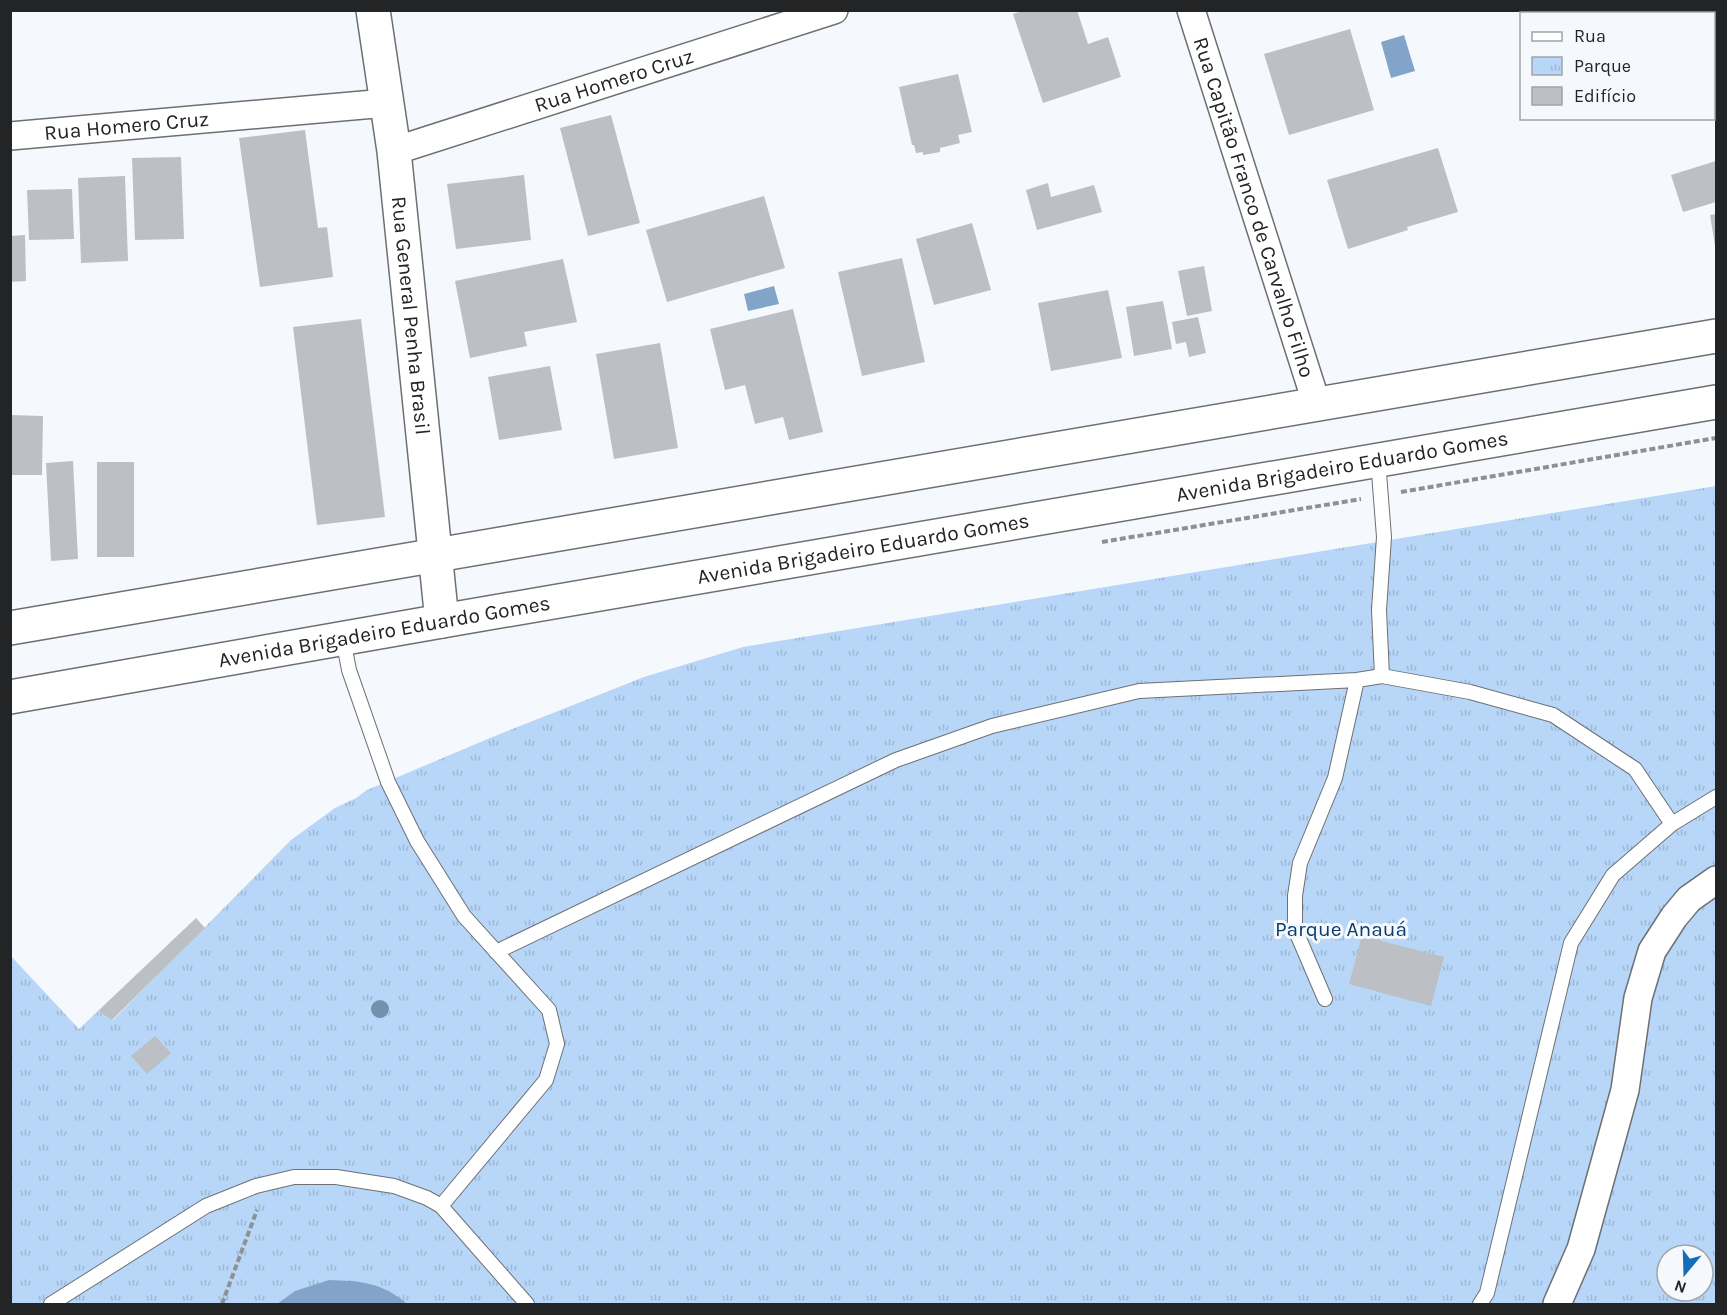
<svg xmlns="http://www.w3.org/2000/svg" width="1727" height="1315" font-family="Karla,sans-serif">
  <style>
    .park { fill: url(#park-tufts); fill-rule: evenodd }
    .water { fill: #83a4c9 }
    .building { fill: #bcbfc3 }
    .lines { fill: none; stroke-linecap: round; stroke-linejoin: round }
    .lane-casing { stroke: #6d7073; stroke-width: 16 }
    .street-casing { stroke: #6d7073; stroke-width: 30 }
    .secondary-casing { stroke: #6d7073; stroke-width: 36 }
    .primary-casing { stroke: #6d7073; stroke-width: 36 }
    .path { stroke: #8e9194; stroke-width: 4; stroke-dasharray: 6 3; stroke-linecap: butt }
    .lane { stroke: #fff; stroke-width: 14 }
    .street { stroke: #fff; stroke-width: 27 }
    .secondary { stroke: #fff; stroke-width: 33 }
    .primary { stroke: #fff; stroke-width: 33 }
    .tree { fill: #7391ad }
    .labels { text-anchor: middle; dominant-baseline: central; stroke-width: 6; stroke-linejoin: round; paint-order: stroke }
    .street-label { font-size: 21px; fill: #222425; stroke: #f5f9fd }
    .park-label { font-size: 21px; fill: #093c6b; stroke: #f5f9fd }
  </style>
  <defs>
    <pattern id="park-tufts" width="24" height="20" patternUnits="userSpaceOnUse" patternTransform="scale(1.5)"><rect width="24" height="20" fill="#b7d6f8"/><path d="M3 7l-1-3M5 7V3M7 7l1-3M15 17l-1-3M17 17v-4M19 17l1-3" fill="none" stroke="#9db8d4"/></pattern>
  </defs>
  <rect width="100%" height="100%" fill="#f5f9fd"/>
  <path class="park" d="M 1716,486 L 1716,1304 L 11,1304 L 10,955 L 79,1029 L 98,1011 L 113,1020 L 291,840 L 335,808 L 356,798 L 367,790 L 490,738 L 644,677 L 743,647 ZM 1667,1255 L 1703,1255 L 1703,1291 L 1667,1291 Z"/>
  <path class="water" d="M 1404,35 L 1415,71 L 1391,78 L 1381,42 Z
    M 774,286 L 779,304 L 748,311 L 744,294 Z
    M 329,1280 C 360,1281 382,1282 407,1304 L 277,1304 L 295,1291 Z"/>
  <path class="building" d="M 1025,10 L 1077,10 L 1088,44 L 1108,37 L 1121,77 L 1043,103 L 1013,14 Z
    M 1703,10 L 1716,10 L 1716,68 L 1714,60 L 1714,14 L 1700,14 L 1699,12 Z
    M 1350,29 L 1374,110 L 1289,135 L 1264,54 Z
    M 958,74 L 972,132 L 958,135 L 960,143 L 940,148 L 940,152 L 923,155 L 923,152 L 916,153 L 914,145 L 912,145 L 899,87 Z
    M 611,115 L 640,223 L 588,236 L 560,128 Z
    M 305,130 L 318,228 L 327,227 L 333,277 L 260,287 L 239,138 Z
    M 1438,148 L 1458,212 L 1407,227 L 1408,230 L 1348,249 L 1327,180 Z
    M 181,157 L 184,239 L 135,240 L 132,158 Z
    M 1716,161 L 1716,202 L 1683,212 L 1671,175 Z
    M 524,175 L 531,240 L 456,249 L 447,184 Z
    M 125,176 L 128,261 L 81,263 L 78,178 Z
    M 1048,183 L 1051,197 L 1094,185 L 1102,212 L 1037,230 L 1026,190 Z
    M 72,189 L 74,239 L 29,240 L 27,190 Z
    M 764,196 L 785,268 L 667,302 L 646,230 Z
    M 1716,214 L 1716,246 L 1715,246 L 1710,215 Z
    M 972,223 L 991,290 L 934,305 L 916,239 Z
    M 25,235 L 26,281 L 10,282 L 10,236 Z
    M 902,258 L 925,362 L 862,376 L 838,272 Z
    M 563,259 L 577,322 L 524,332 L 527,346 L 470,358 L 455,281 Z
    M 1204,266 L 1212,311 L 1187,316 L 1178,271 Z
    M 1108,290 L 1122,358 L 1051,371 L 1038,303 Z
    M 1163,301 L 1172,349 L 1134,356 L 1126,307 Z
    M 793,309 L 823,432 L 789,440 L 783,417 L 755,424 L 745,385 L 725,390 L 710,329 Z
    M 1198,317 L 1206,353 L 1189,357 L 1186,342 L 1176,344 L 1172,322 Z
    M 361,319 L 385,517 L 317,525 L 293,327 Z
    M 660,343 L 678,448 L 614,459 L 596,354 Z
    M 550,366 L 562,430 L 499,440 L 488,377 Z
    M 10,415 L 43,416 L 42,475 L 10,475 Z
    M 73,461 L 78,559 L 51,561 L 46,463 Z
    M 97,462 L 134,462 L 134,557 L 97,557 Z
    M 196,918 L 205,928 L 112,1020 L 98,1011 Z
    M 1362,936 L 1444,957 L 1431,1006 L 1349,984 Z
    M 155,1036 L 171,1053 L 147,1074 L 131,1056 Z"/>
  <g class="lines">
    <g class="lane-casing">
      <path id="lane" d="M 1378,460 L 1384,537 L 1379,610 L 1382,676
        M 343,639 L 349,670 L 388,782 L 417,841 L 464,916 L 549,1010 L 557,1044 L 546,1080 L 441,1206
        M 496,952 L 896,760 L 992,726 L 1139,691 L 1357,680 L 1382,676 L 1470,692 L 1553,715 L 1635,769 L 1672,824
        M 1325,999 L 1295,929 L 1295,896 L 1300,863 L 1335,778 L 1357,680
        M 51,1304 L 206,1206 L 256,1186 L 294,1177 L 336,1177 L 394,1186 L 427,1198 L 441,1206 L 527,1304
        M 1480,1304 L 1487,1293 L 1571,943 L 1613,875 L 1672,824 L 1716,797"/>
    </g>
    <g class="street-casing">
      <g id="street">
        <path id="s1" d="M 1191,10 L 1317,405"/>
        <path id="s2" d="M 10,136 L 386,103"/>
        <path id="s3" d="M 394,151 L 834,10"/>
        <path d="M 1557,1304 L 1581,1249 L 1625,1090 L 1638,998 L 1652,951 L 1674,917 L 1689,899 L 1716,880"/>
      </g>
    </g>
    <g class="secondary-casing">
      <g id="secondary">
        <path id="s4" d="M 373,10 L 394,151 L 442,621"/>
      </g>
    </g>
    <g class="primary-casing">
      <g id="primary">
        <path d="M 10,628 L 1716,336"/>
        <path id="s5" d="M 10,697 L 442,621 L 1716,402"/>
      </g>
    </g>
    <path class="path" d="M 1401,492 L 1716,438
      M 1102,542 L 1361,499
      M 222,1304 L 257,1210"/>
    <use href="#lane" class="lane"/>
    <use href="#street" class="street"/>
    <use href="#secondary" class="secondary"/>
    <use href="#primary" class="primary"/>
  </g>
  <circle class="tree" cx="380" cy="1009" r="9"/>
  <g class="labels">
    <g class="street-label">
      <text stroke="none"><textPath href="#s3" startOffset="231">Rua Homero Cruz</textPath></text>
      <text stroke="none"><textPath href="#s2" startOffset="117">Rua Homero Cruz</textPath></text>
      <text stroke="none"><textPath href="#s1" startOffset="207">Rua Capitão Franco de Carvalho Filho</textPath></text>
      <text stroke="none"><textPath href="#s4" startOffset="308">Rua General Penha Brasil</textPath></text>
      <text stroke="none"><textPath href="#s5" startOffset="1352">Avenida Brigadeiro Eduardo Gomes</textPath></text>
      <text stroke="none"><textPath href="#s5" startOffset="866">Avenida Brigadeiro Eduardo Gomes</textPath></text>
      <text stroke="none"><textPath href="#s5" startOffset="380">Avenida Brigadeiro Eduardo Gomes</textPath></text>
    </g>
    <g class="park-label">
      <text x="1341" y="929">Parque Anauá</text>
    </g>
  </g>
  <rect width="1727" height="1315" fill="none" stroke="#222425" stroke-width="24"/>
  <rect x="1520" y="12" width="195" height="108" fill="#f5f9fd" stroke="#a1a4a7" stroke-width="1.5"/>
  <rect x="1532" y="32" width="30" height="9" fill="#ffffff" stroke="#a1a4a7" stroke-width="1.5"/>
  <text x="1574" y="42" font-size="18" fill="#222425">Rua</text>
  <rect x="1532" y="57" width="30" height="18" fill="url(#park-tufts)" stroke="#a1a4a7" stroke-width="1.5"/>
  <text x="1574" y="72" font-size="18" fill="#222425">Parque</text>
  <rect x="1532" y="87" width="30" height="18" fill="#bcbfc3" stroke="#a1a4a7" stroke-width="1.5"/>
  <text x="1574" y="102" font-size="18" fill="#222425">Edifício</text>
  <g transform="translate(1685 1273) rotate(199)"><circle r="28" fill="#f5f9fd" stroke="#a1a4a7" stroke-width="1.5"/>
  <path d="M0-4.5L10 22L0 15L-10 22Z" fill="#156dba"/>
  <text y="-9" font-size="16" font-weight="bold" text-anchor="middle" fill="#222425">N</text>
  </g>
</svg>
